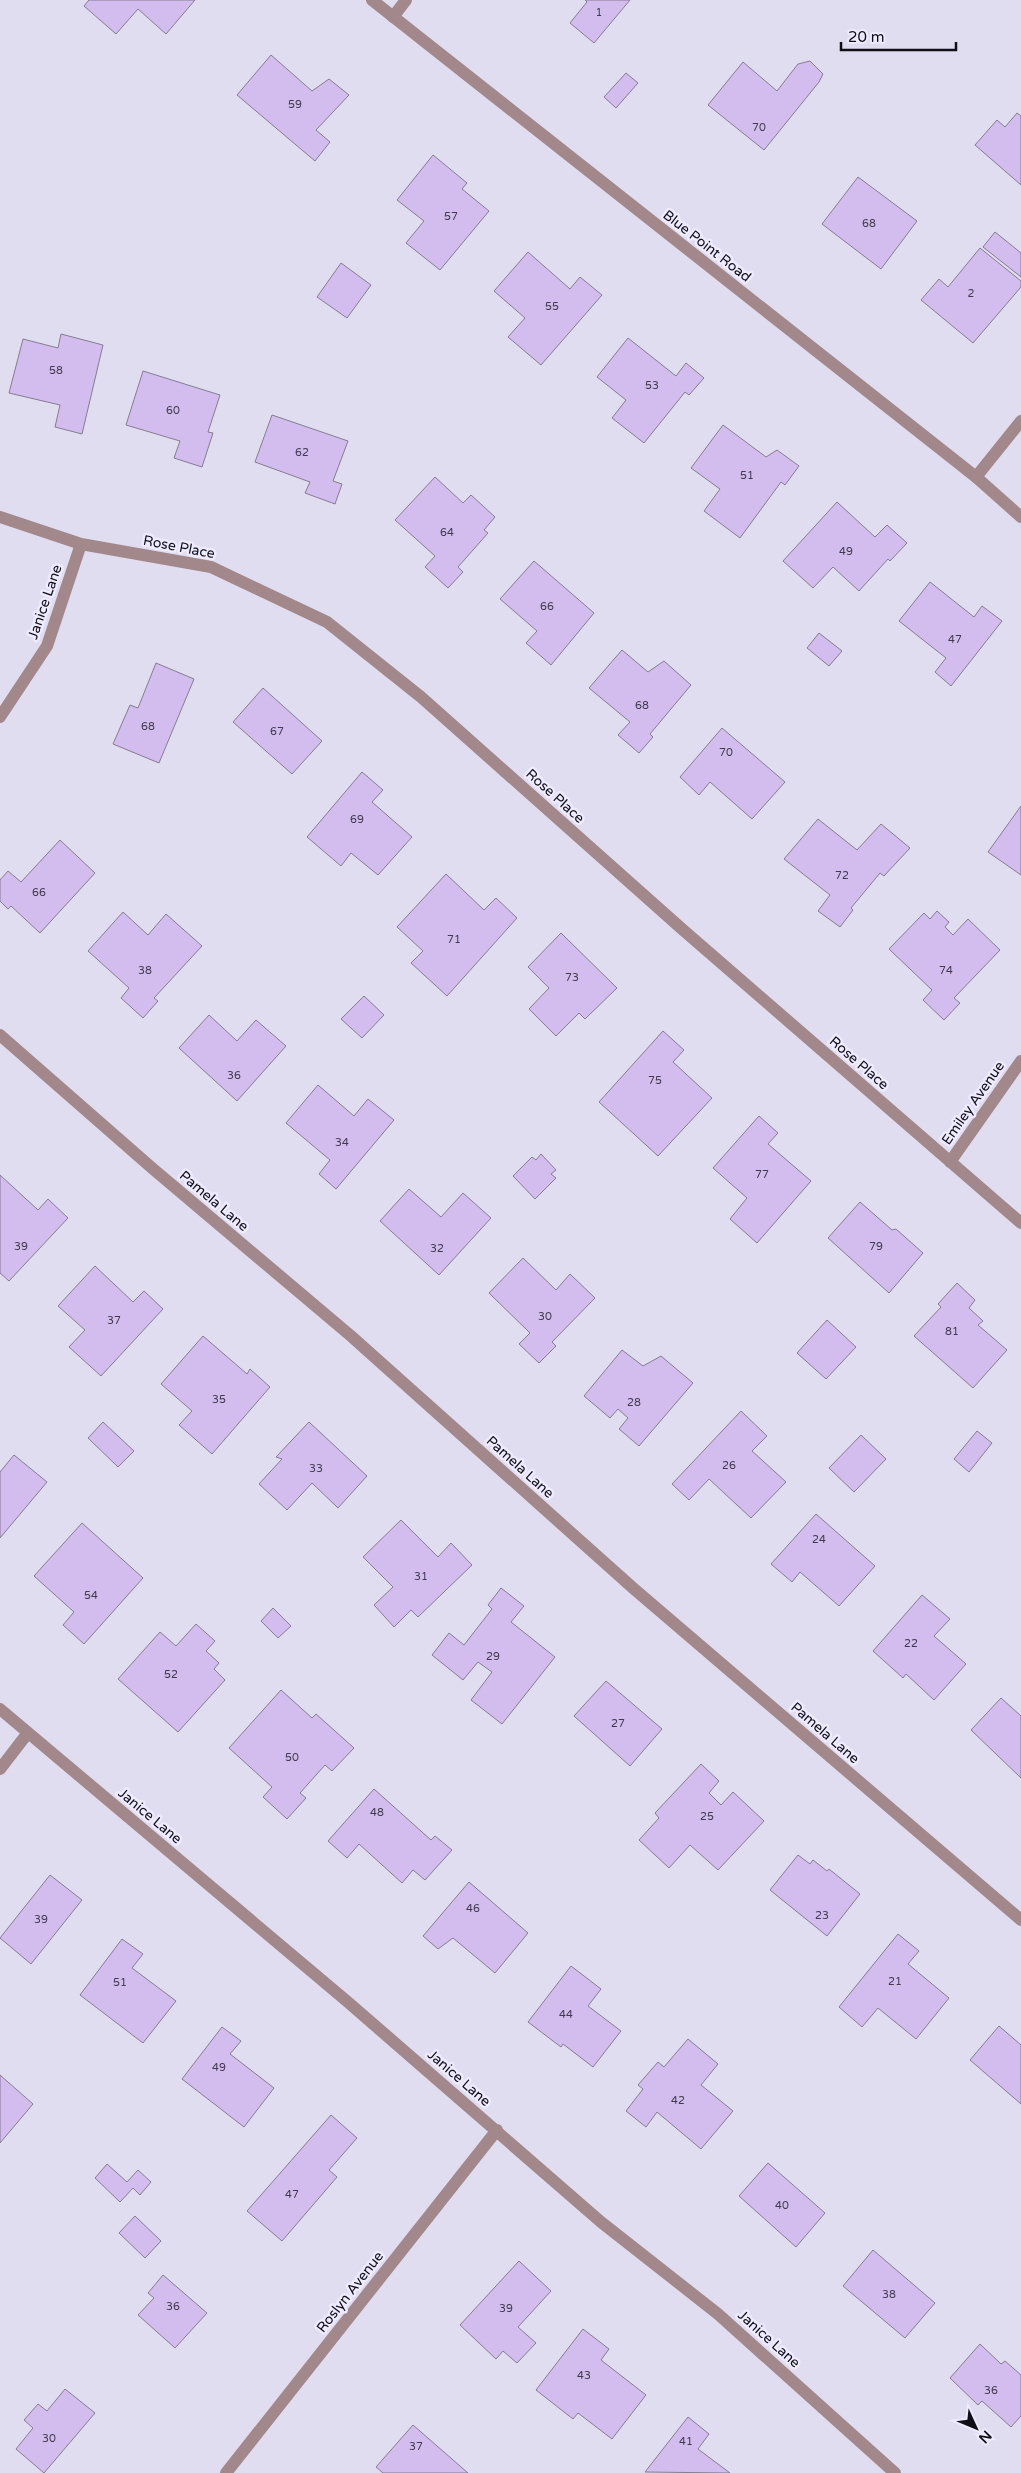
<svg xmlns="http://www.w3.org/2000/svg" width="1021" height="2473" font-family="'Varela Round',sans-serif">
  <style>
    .building { fill: #d3bdef; stroke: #847d8f }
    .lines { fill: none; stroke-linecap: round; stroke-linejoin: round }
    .minor { stroke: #a2888a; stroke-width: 12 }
    .tertiary { stroke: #a2888a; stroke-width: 12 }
    .labels { text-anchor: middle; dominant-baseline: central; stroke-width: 5; stroke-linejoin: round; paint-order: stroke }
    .number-label { font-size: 11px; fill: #413a4c }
    .street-label { font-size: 14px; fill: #100f15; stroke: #eeeaff }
  </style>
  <rect width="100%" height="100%" fill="#e1ddf1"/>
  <path class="building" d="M 89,0 L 195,0 L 166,34 L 138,9 L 116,34 L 84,6 Z
    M 585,0 L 630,0 L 594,43 L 570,23 L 587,2 Z
    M 271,55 L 312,91 L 329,79 L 349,95 L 316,130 L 330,142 L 315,161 L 237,95 Z
    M 810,61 L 823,74 L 819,82 L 764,150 L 708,105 L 743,62 L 777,91 L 798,64 Z
    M 626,73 L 638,83 L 616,108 L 604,97 Z
    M 1017,113 L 1021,116 L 1021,185 L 975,145 L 997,120 L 1005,127 Z
    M 433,155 L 467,183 L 462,189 L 489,211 L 440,270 L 406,243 L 424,221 L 397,200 Z
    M 858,177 L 917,221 L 881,269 L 822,224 Z
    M 995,232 L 1021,253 L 1021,277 L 983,247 Z
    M 980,248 L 1021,281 L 1021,287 L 973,343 L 921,300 L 939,279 L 948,287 Z
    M 528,252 L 570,289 L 580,277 L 602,295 L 541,365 L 508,337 L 525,318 L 494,291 Z
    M 341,263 L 371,285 L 347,318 L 317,297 Z
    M 61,334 L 103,345 L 82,434 L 55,427 L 60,405 L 9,393 L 23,339 L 58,348 Z
    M 628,338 L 676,376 L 686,363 L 704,378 L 689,395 L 685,392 L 644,443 L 612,418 L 626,400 L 597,377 Z
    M 143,371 L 220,395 L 208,432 L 213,433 L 202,467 L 174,458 L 180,441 L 126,425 Z
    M 272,415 L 348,441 L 333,481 L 342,484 L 335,504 L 305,493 L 310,482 L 255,462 Z
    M 723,425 L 766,457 L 777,450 L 799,466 L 785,485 L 781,482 L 740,538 L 704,511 L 720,489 L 691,468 Z
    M 435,477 L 463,503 L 471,495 L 495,517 L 484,530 L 488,533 L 458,567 L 463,572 L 448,588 L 425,567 L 435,556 L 395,520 Z
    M 837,502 L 875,537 L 887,525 L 907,543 L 890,561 L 888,559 L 859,591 L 833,567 L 813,588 L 783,561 Z
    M 534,561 L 594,613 L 551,665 L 526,643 L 537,631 L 500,599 Z
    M 930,582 L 974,617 L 982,606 L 1002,621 L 951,686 L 935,672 L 946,658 L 899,621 Z
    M 819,633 L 842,651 L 829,666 L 807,648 Z
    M 622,650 L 648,672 L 664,661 L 691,685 L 650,734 L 653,737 L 639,753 L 618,735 L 630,722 L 589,688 Z
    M 156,663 L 194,679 L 159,763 L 113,744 L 130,705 L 138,708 Z
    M 263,688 L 322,741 L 292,774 L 233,722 Z
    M 722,728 L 785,782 L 752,819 L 710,782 L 699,795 L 680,777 Z
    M 362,772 L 383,790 L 372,802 L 412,837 L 378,875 L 351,853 L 341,866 L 307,837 Z
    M 1021,806 L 1021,875 L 988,852 Z
    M 818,819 L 857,850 L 881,824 L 910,848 L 884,876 L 880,873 L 851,908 L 853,910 L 840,927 L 818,911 L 830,895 L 784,859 Z
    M 60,840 L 95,873 L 40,933 L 11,906 L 8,909 L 0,901 L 0,880 L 8,871 L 21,882 Z
    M 446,874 L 484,910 L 496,898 L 517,918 L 447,996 L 411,963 L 423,951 L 397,927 Z
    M 937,911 L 949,922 L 945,927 L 953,935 L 968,919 L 1000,950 L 954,998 L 960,1003 L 944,1020 L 923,1000 L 932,990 L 889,949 L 924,913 L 930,919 Z
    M 123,912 L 148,935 L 166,914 L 202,946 L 154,998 L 158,1001 L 143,1018 L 121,998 L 129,988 L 88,951 Z
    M 561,933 L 617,988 L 585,1019 L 579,1013 L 556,1036 L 529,1009 L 549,988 L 528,967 Z
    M 364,996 L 384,1015 L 362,1038 L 341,1019 Z
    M 209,1015 L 237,1041 L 256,1020 L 286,1046 L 237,1101 L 179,1048 Z
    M 663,1031 L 684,1050 L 673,1062 L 712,1098 L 658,1156 L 599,1102 Z
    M 318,1085 L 354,1116 L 368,1099 L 394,1120 L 336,1189 L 319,1174 L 330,1160 L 286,1123 Z
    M 759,1116 L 778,1133 L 768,1144 L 811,1181 L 757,1243 L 730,1219 L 747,1198 L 713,1168 Z
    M 541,1154 L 556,1170 L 551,1174 L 556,1178 L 535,1199 L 513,1176 L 532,1157 L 536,1160 Z
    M 0,1175 L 38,1210 L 48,1199 L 68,1218 L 9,1281 L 0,1273 Z
    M 409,1189 L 441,1217 L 463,1193 L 491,1218 L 439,1275 L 380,1221 Z
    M 860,1202 L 892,1230 L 896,1229 L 923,1253 L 889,1293 L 828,1238 Z
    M 523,1258 L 556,1290 L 570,1274 L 595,1298 L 552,1342 L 556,1346 L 539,1363 L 519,1344 L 530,1333 L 489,1293 Z
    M 95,1266 L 133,1302 L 144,1291 L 163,1309 L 101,1376 L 69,1347 L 85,1330 L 58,1306 Z
    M 957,1283 L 975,1300 L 969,1308 L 983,1321 L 978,1325 L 1007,1350 L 973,1388 L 914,1336 L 941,1307 L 938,1304 Z
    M 827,1320 L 856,1347 L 826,1379 L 797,1353 Z
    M 203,1336 L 247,1374 L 250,1369 L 270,1387 L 212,1454 L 179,1425 L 192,1411 L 161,1384 Z
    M 622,1350 L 643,1366 L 661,1356 L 693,1383 L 639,1446 L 619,1429 L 628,1418 L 618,1409 L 610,1418 L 584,1396 Z
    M 741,1411 L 767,1436 L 752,1451 L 786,1482 L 751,1518 L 709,1479 L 689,1500 L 672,1484 Z
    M 103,1422 L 134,1451 L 118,1467 L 88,1438 Z
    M 309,1422 L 367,1476 L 338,1508 L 312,1483 L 287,1510 L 259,1484 L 282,1459 L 276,1457 Z
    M 977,1431 L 992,1443 L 969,1472 L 954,1459 Z
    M 861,1435 L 886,1459 L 854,1492 L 829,1468 Z
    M 14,1455 L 47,1482 L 0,1538 L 0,1472 Z
    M 816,1514 L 875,1566 L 839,1606 L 800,1572 L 792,1582 L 771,1564 Z
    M 401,1520 L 438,1557 L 451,1543 L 472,1565 L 418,1617 L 411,1610 L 394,1627 L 374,1605 L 393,1587 L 363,1557 Z
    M 82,1523 L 143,1578 L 84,1644 L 63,1625 L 74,1612 L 34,1576 Z
    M 501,1588 L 524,1606 L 511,1622 L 555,1657 L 502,1724 L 471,1700 L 492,1672 L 478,1662 L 463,1680 L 432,1655 L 449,1633 L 464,1645 L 492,1609 L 488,1605 Z
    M 922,1595 L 950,1619 L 934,1636 L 966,1664 L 934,1700 L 906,1674 L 903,1678 L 873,1651 Z
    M 273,1608 L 291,1626 L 278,1638 L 261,1621 Z
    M 196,1624 L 215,1641 L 206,1651 L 219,1663 L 214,1669 L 225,1680 L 178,1732 L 118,1679 L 160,1632 L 176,1646 Z
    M 606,1681 L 662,1729 L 630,1766 L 574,1716 Z
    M 281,1690 L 312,1718 L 316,1714 L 354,1748 L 332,1771 L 325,1765 L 300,1793 L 306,1798 L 287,1819 L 263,1797 L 272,1787 L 229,1748 Z
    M 1001,1698 L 1021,1716 L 1021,1778 L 971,1730 Z
    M 701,1764 L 719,1781 L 709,1793 L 721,1805 L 733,1792 L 764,1821 L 718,1870 L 690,1845 L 669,1868 L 639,1840 L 659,1818 L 655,1813 Z
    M 374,1789 L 431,1840 L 435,1836 L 452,1850 L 425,1880 L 413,1870 L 402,1883 L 359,1844 L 347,1858 L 328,1841 Z
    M 798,1855 L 810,1864 L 813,1860 L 827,1871 L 829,1869 L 860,1894 L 827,1936 L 770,1890 Z
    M 50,1875 L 82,1900 L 31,1964 L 0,1938 Z
    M 469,1882 L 528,1933 L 495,1973 L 453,1938 L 438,1949 L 423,1936 Z
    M 898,1934 L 919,1951 L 908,1964 L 949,1998 L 916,2039 L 878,2008 L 862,2027 L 839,2007 Z
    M 122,1939 L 143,1954 L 132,1968 L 176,2001 L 143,2043 L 80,1995 Z
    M 571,1966 L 601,1989 L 588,2006 L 621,2031 L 593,2067 L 563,2044 L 561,2047 L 528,2022 Z
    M 999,2026 L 1021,2045 L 1021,2104 L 970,2060 Z
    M 222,2027 L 241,2041 L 230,2054 L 274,2088 L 244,2127 L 182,2079 Z
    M 688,2039 L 718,2064 L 701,2085 L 733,2111 L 701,2149 L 657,2112 L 646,2127 L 626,2111 L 643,2089 L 638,2085 L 658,2062 L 664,2067 Z
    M 0,2075 L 33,2104 L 0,2143 Z
    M 331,2115 L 357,2138 L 329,2170 L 337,2177 L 282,2241 L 247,2211 Z
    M 768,2163 L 825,2213 L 796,2247 L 739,2196 Z
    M 107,2164 L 127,2182 L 138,2170 L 151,2182 L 140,2195 L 133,2188 L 120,2202 L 95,2178 Z
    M 135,2216 L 161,2241 L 145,2258 L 119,2233 Z
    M 873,2250 L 935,2303 L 905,2338 L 843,2286 Z
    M 519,2261 L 551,2291 L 518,2327 L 536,2343 L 517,2363 L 503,2351 L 496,2359 L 460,2325 Z
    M 163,2275 L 207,2313 L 175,2348 L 138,2315 L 154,2298 L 148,2293 Z
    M 583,2329 L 609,2349 L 601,2360 L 646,2395 L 612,2439 L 578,2413 L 573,2419 L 536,2390 Z
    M 980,2344 L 1001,2364 L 1005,2361 L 1021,2375 L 1021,2416 L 1011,2427 L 982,2401 L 978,2405 L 950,2378 Z
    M 65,2389 L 95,2413 L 44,2473 L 16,2449 L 33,2428 L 24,2420 L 38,2404 L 47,2411 Z
    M 688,2417 L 709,2434 L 698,2449 L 730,2473 L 645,2472 Z
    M 413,2425 L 468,2473 L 383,2473 L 376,2467 Z"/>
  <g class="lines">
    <path class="minor" d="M 393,17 L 406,0
      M 976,477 L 1021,421
      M 0,517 L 81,544 L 211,567 L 327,622 L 421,697 L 682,929 L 1021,1223
      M 0,717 L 47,646 L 81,544
      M 0,1035 L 152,1168 L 351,1336 L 633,1588 L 1021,1920
      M 950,1162 L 1021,1061
      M 0,1709 L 349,2003 L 601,2222 L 718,2314 L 895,2473
      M 0,1769 L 27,1734
      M 226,2473 L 497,2130"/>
    <path class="tertiary" d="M 372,0 L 976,477 L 1021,517"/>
  </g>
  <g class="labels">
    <g class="number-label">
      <text x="599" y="12">1</text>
      <text x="295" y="104">59</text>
      <text x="759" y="127">70</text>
      <text x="451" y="216">57</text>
      <text x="869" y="223">68</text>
      <text x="971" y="293">2</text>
      <text x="552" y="306">55</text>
      <text x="56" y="370">58</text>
      <text x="652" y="385">53</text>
      <text x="173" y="410">60</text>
      <text x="302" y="452">62</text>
      <text x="747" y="475">51</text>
      <text x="447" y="532">64</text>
      <text x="846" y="551">49</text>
      <text x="547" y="606">66</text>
      <text x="955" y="639">47</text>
      <text x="642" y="705">68</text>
      <text x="148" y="726">68</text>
      <text x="277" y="731">67</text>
      <text x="726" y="752">70</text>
      <text x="357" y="819">69</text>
      <text x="842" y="875">72</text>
      <text x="39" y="892">66</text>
      <text x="454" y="939">71</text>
      <text x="145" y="970">38</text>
      <text x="946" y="970">74</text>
      <text x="572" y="977">73</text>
      <text x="234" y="1075">36</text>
      <text x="655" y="1080">75</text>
      <text x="342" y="1142">34</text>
      <text x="762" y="1174">77</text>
      <text x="21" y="1246">39</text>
      <text x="876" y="1246">79</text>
      <text x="437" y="1248">32</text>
      <text x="545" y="1316">30</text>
      <text x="114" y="1320">37</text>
      <text x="952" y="1331">81</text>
      <text x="219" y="1399">35</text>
      <text x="634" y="1402">28</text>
      <text x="729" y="1465">26</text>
      <text x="316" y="1468">33</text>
      <text x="819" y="1539">24</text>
      <text x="421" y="1576">31</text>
      <text x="91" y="1595">54</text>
      <text x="911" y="1643">22</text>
      <text x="493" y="1656">29</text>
      <text x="171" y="1674">52</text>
      <text x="618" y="1723">27</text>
      <text x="292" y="1757">50</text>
      <text x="377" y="1812">48</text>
      <text x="707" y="1816">25</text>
      <text x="473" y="1908">46</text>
      <text x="822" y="1915">23</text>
      <text x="41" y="1919">39</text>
      <text x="895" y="1981">21</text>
      <text x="120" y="1982">51</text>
      <text x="566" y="2014">44</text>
      <text x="219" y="2067">49</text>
      <text x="678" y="2100">42</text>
      <text x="292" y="2194">47</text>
      <text x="782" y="2205">40</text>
      <text x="889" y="2294">38</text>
      <text x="173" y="2306">36</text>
      <text x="506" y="2308">39</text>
      <text x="584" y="2375">43</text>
      <text x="991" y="2390">36</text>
      <text x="49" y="2438">30</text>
      <text x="686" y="2441">41</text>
      <text x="416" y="2446">37</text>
    </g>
    <g class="street-label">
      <text transform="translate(707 246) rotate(38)">Blue Point Road</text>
      <text transform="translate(179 547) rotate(11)">Rose Place</text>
      <text transform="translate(45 602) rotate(-71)">Janice Lane</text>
      <text transform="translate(555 796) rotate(42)">Rose Place</text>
      <text transform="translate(859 1063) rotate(41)">Rose Place</text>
      <text transform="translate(973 1103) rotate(-55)">Emiley Avenue</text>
      <text transform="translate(214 1201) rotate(40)">Pamela Lane</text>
      <text transform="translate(520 1467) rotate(42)">Pamela Lane</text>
      <text transform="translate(825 1733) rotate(41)">Pamela Lane</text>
      <text transform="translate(150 1816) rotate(40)">Janice Lane</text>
      <text transform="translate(459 2078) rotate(41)">Janice Lane</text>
      <text transform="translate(350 2292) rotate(-52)">Roslyn Avenue</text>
      <text transform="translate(769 2339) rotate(42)">Janice Lane</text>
    </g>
  </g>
  <g transform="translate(976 2428) rotate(134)" stroke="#eeeaff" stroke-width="4" paint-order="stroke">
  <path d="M0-4L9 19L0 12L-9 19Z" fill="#100f15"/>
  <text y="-8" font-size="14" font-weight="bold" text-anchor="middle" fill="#100f15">N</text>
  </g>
  <path d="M841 42v8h115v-8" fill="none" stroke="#100f15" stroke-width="2.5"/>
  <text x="848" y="42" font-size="15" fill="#100f15" stroke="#eeeaff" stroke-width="4" paint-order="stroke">20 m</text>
</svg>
